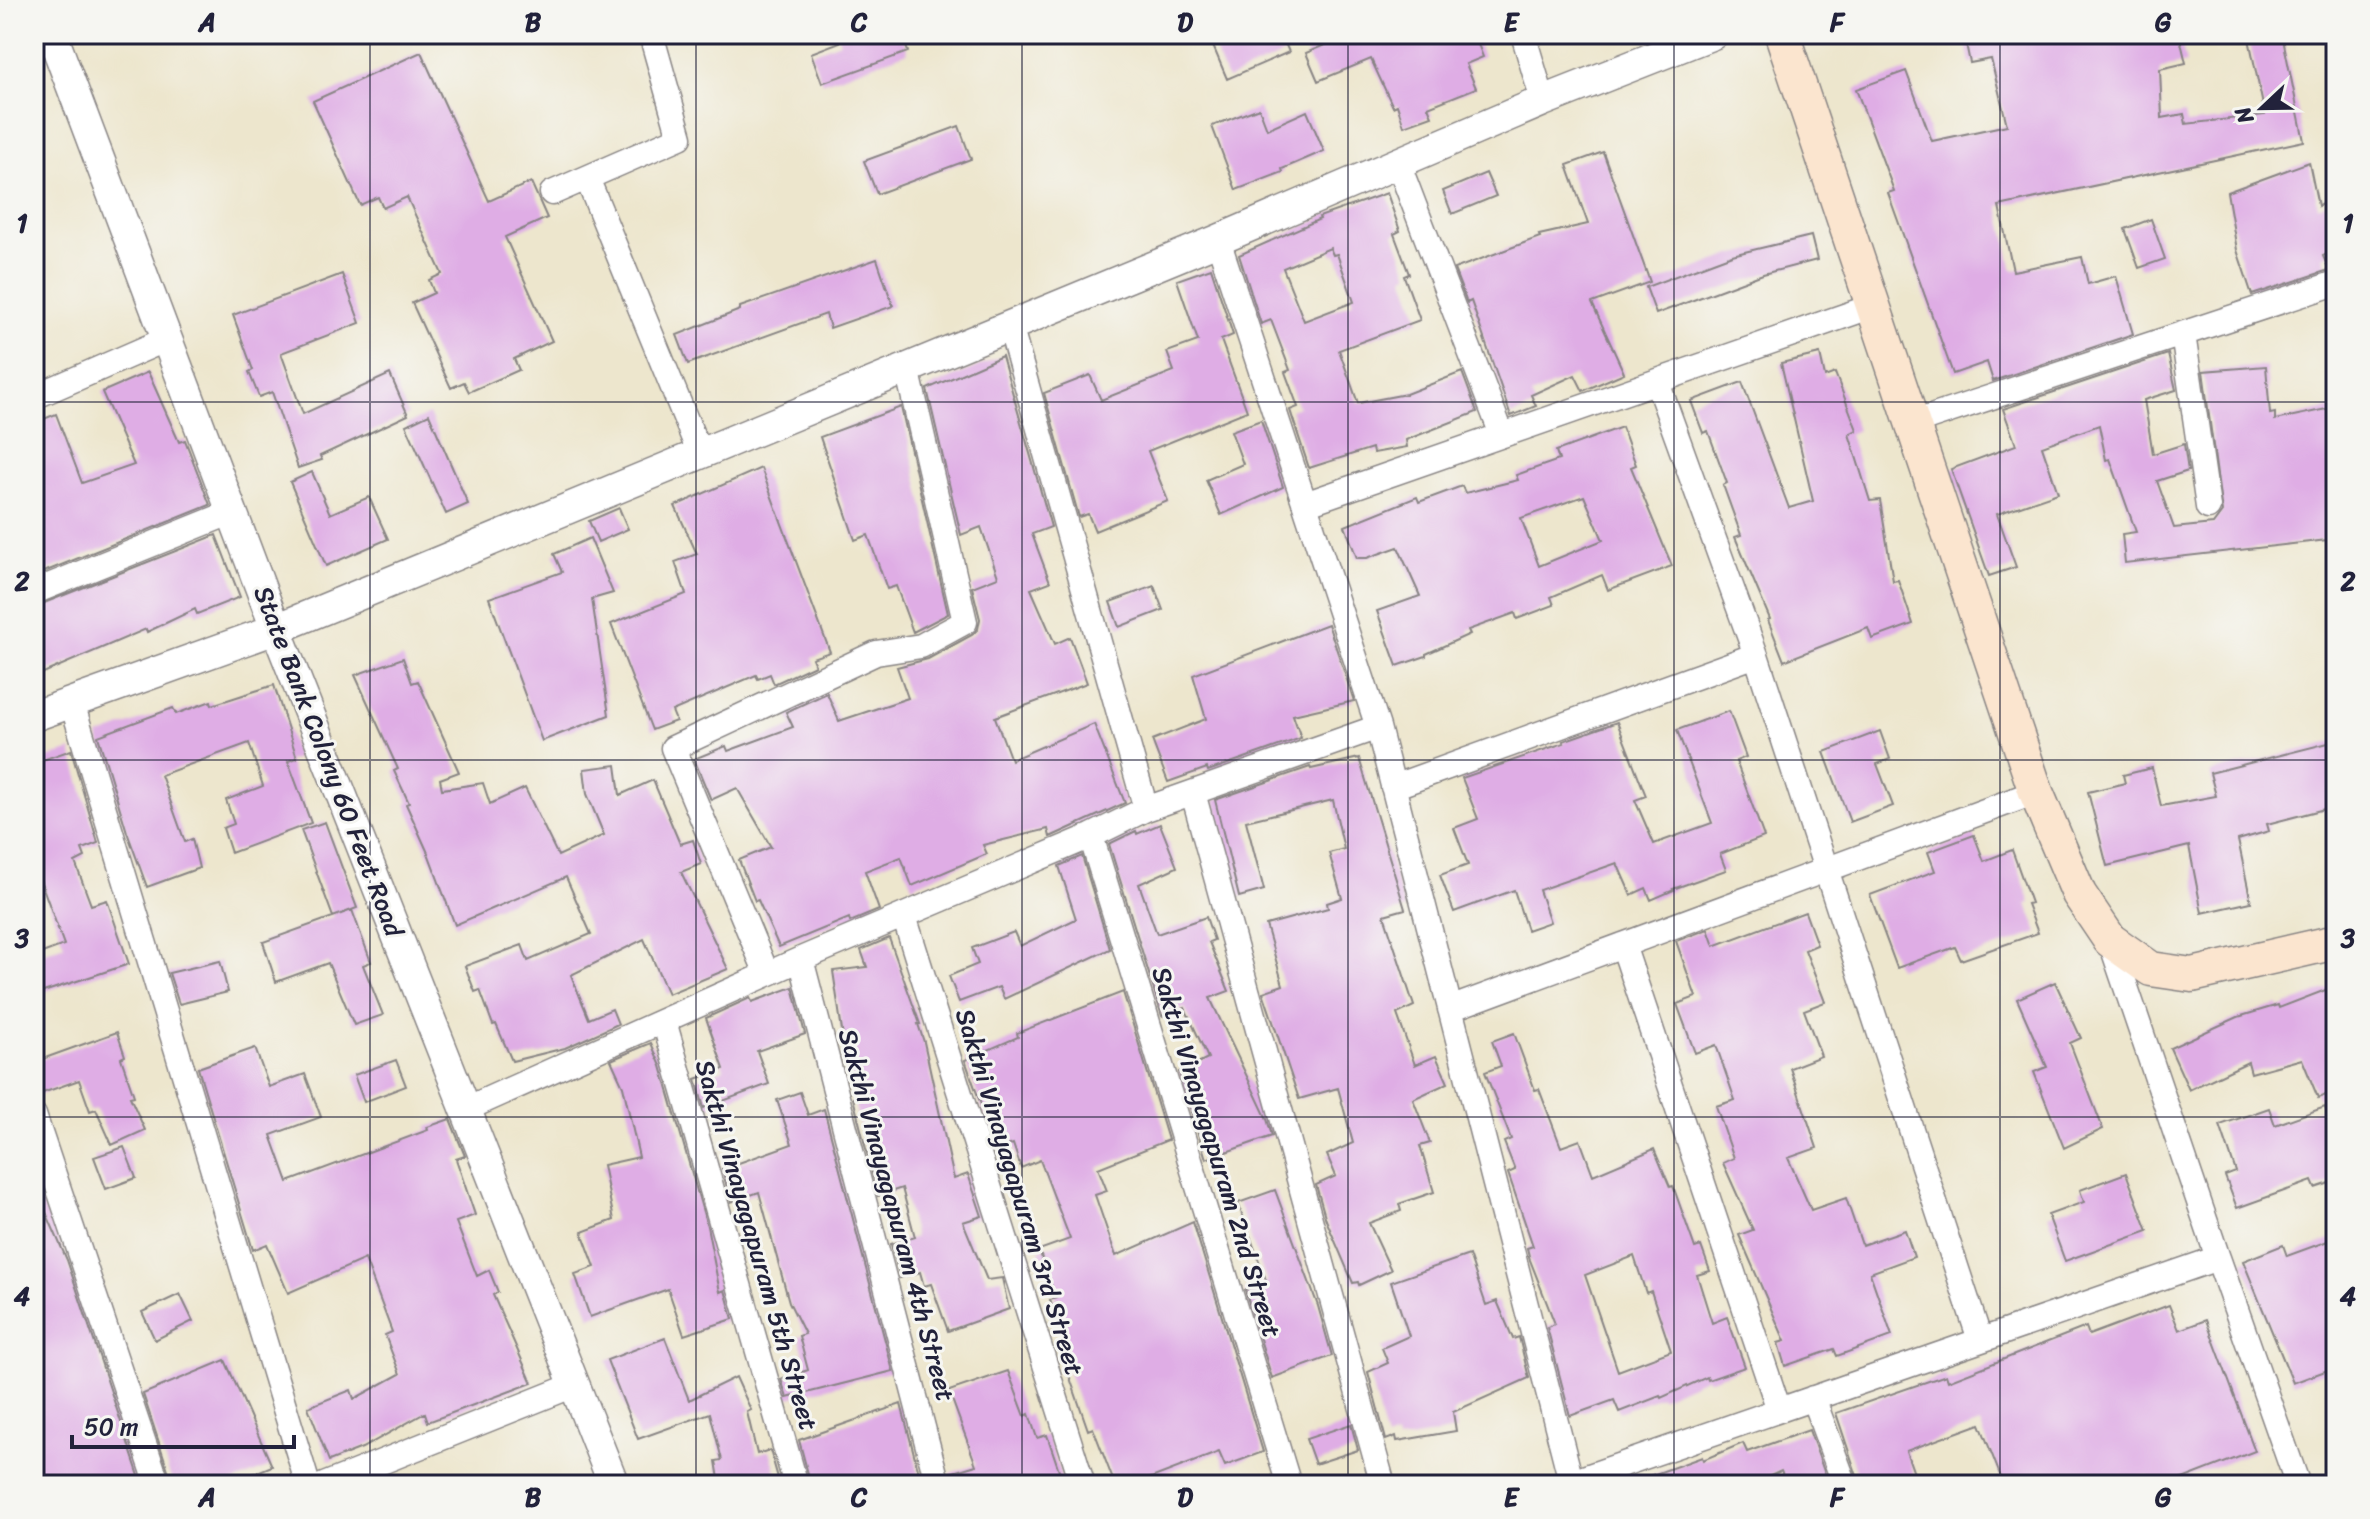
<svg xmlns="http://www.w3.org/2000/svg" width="2370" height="1519" font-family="Sriracha,sans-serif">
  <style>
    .building { fill: #dfade5; fill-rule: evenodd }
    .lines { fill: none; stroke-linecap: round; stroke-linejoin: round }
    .minor-casing { stroke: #888484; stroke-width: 27 }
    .tertiary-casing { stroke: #888484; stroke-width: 33 }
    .secondary-casing { stroke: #888484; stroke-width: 37 }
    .minor { stroke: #fff; stroke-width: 24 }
    .tertiary { stroke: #fff; stroke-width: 30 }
    .secondary { stroke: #fbe5cf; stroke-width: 34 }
    .grid { fill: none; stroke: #22223b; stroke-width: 2; stroke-opacity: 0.55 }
    .labels { text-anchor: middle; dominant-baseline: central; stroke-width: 6; stroke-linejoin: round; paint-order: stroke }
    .street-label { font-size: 26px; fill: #22223b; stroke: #f6f6f2 }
    .neatline { fill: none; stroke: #22223b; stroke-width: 3 }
    .grid-label { font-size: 26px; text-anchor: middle; font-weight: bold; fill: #22223b }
  </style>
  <rect width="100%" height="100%" fill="#f6f6f2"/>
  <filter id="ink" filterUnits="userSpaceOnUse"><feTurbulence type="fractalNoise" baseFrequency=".0125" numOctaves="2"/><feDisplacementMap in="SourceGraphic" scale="16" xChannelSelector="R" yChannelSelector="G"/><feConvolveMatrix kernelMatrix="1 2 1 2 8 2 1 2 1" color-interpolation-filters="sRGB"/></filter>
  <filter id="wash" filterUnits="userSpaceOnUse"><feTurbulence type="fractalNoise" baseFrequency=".006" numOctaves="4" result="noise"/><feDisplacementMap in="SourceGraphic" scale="32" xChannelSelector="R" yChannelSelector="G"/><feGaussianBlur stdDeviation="1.8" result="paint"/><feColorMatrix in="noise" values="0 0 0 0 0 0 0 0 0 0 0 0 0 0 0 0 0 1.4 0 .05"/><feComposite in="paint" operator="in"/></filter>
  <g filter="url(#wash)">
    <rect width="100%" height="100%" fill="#ede6cd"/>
    <g id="blocks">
      <path class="building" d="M 837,34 L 902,34 L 908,52 L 822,83 L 811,53 L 840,42 Z
        M 1208,34 L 1281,34 L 1289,52 L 1227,79 Z
        M 1350,34 L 1426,34 L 1419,37 L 1421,41 L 1441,34 L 1474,34 L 1483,57 L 1466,64 L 1476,88 L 1428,107 L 1432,116 L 1404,126 L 1397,105 L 1393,107 L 1371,59 L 1318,81 L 1306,53 Z
        M 1964,34 L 2179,34 L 2186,63 L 2160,69 L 2162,118 L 2184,114 L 2186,124 L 2265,115 L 2248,34 L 2282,34 L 2304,141 L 1999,206 L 2013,271 L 2082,257 L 2088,284 L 2116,276 L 2133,334 L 1993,381 L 1987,362 L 1953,374 L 1888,193 L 1894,191 L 1856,89 L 1906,71 L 1932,141 L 2007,125 L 1991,59 L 1970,63 Z
        M 421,52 L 489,201 L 531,182 L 547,218 L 505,237 L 552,341 L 514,359 L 519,370 L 469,392 L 464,382 L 451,388 L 412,303 L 434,293 L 429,280 L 442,274 L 407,197 L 383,208 L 378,197 L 360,205 L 313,101 Z
        M 1259,108 L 1267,129 L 1307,111 L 1324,151 L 1282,169 L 1283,172 L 1236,190 L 1212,126 Z
        M 959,126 L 971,159 L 877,194 L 864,161 Z
        M 1603,152 L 1650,282 L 1592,303 L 1624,373 L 1583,391 L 1575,375 L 1531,395 L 1536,406 L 1511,416 L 1471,301 L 1467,303 L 1454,269 L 1540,237 L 1539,235 L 1588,224 L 1567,165 Z
        M 2309,162 L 2318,206 L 2336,198 L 2336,250 L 2323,256 L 2329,270 L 2252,295 L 2237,250 L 2227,192 Z
        M 1486,173 L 1496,196 L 1452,214 L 1443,191 Z
        M 1387,193 L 1400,231 L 1394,234 L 1409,274 L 1404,276 L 1420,320 L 1339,350 L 1358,403 L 1406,394 L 1462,372 L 1477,412 L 1406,440 L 1407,447 L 1373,453 L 1372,448 L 1309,468 L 1290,410 L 1298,407 L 1285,372 L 1290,370 L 1271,320 L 1261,324 L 1239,255 L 1320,219 L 1319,217 ZM 1330,248 L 1333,255 L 1337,254 L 1354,302 L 1304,321 L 1283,268 Z
        M 2151,219 L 2165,259 L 2139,268 L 2125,229 Z
        M 1811,236 L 1817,260 L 1763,274 L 1656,314 L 1646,287 L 1732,255 Z
        M 877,259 L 893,306 L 830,328 L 826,314 L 688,364 L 677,335 L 740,310 L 740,307 Z
        M 1211,268 L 1233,335 L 1221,340 L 1247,411 L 1148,451 L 1168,501 L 1095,531 L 1088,514 L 1079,517 L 1044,393 L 1090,375 L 1101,400 L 1174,371 L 1167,352 L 1198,341 L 1177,280 Z
        M 342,274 L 360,323 L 281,353 L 303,414 L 390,374 L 408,415 L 320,456 L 322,460 L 298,468 L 272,392 L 259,397 L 249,372 L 253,370 L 233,315 Z
        M 1820,354 L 1825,377 L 1835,373 L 1857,430 L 1849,434 L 1870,501 L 1880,500 L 1893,581 L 1898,580 L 1913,624 L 1872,639 L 1868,628 L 1784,661 L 1768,620 L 1770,619 L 1735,537 L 1741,535 L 1723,485 L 1727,483 L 1708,431 L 1703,433 L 1691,401 L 1742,382 L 1789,508 L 1813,501 L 1781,363 Z
        M 2168,354 L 2176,390 L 2144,400 L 2153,454 L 2184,444 L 2188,471 L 2157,481 L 2174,528 L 2213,524 L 2222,512 L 2203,371 L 2266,366 L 2270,414 L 2275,413 L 2275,420 L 2336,407 L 2336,539 L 2125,563 L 2122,534 L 2136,532 L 2110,459 L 2106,460 L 2099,425 L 2042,446 L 2058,493 L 1997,514 L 2016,567 L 1989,576 L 1951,469 L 2016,445 L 2003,409 Z
        M 1002,356 L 1051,527 L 1032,534 L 1050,582 L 1031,589 L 1055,644 L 1070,637 L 1087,683 L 995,717 L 1011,760 L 1094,724 L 1125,803 L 1050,837 L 1048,829 L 983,845 L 987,854 L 912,886 L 901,857 L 865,871 L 879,910 L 850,922 L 849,918 L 779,947 L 758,900 L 755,901 L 739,860 L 771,847 L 737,788 L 711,800 L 694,759 L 726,746 L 728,751 L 793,727 L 786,712 L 827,693 L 839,721 L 908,698 L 897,667 L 928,659 L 972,635 L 978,629 L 980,619 L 972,587 L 998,577 L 981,527 L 961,535 L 927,389 Z
        M 148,372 L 179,442 L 185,440 L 210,505 L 34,576 L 34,423 L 56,414 L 82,483 L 134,465 L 102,392 Z
        M 901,407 L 948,614 L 913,632 L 896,586 L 887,589 L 868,535 L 855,540 L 820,437 Z
        M 429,414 L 468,504 L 446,514 L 406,425 Z
        M 1261,420 L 1283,487 L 1221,515 L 1206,480 L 1243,464 L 1231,431 Z
        M 1622,427 L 1636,465 L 1631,467 L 1672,566 L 1608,590 L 1602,575 L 1551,597 L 1554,605 L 1517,619 L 1515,613 L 1468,630 L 1470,634 L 1426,654 L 1426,656 L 1397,666 L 1377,611 L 1420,596 L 1398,547 L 1367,558 L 1357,558 L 1345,526 L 1417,497 L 1419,502 L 1462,486 L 1465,493 L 1518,480 L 1516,475 L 1559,460 L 1556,451 ZM 1584,496 L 1603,540 L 1539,566 L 1521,518 Z
        M 761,468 L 830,652 L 812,658 L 815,665 L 774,684 L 770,674 L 758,679 L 756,675 L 672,711 L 676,721 L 652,730 L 611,624 L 686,594 L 675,562 L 697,554 L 675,506 Z
        M 312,472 L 330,514 L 369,497 L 388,539 L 326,566 L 290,482 Z
        M 619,508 L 628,529 L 598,542 L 589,521 Z
        M 216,535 L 240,597 L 197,614 L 195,609 L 147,632 L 146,629 L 34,677 L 34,607 Z
        M 590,538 L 613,593 L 592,599 L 609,715 L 542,741 L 489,598 L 562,572 L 554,554 Z
        M 1154,586 L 1163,610 L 1119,627 L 1110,602 Z
        M 1328,624 L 1354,701 L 1293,715 L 1301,738 L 1208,771 L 1207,768 L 1168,782 L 1152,740 L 1206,719 L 1193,675 Z
        M 403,658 L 412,683 L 418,681 L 459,772 L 440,779 L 442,789 L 483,783 L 490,804 L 525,788 L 558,856 L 604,835 L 587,794 L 584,769 L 616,765 L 620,795 L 653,780 L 680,844 L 693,840 L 701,864 L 681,872 L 728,969 L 668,994 L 644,939 L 571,975 L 589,1019 L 612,1009 L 618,1024 L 565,1048 L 512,1061 L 496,1024 L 493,1025 L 480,990 L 475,992 L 465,966 L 522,945 L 528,961 L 591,934 L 566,877 L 455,925 L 428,853 L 406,804 L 409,803 L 394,771 L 398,769 L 355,675 Z
        M 274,685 L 297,758 L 288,761 L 311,823 L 231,853 L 223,828 L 234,824 L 226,800 L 263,786 L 249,743 L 161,775 L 185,842 L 192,839 L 199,868 L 147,887 L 127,832 L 98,736 L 173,708 L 176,714 L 211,701 L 212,705 Z
        M 1729,711 L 1746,757 L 1736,761 L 1764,837 L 1720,854 L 1726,870 L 1673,889 L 1674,890 L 1651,900 L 1646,888 L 1631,895 L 1617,863 L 1539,890 L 1550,922 L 1527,930 L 1514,890 L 1454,912 L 1440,875 L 1468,865 L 1454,828 L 1478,819 L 1462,778 L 1564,743 L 1563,741 L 1617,722 L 1646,796 L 1635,800 L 1654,844 L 1712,823 L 1677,730 Z
        M 1880,731 L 1890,759 L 1877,764 L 1893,806 L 1850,822 L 1824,752 Z
        M 2336,741 L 2336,806 L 2267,824 L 2269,831 L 2238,840 L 2251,902 L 2202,913 L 2189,846 L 2107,866 L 2088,792 L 2125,783 L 2123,775 L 2152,768 L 2161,806 L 2216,796 L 2210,773 Z
        M 71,750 L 98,843 L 82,849 L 85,857 L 75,862 L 91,905 L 107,900 L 129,964 L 34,995 L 34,956 L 64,945 L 39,877 L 34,880 L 34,763 Z
        M 1359,758 L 1405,909 L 1384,915 L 1414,1006 L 1397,1014 L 1415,1065 L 1436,1056 L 1448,1083 L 1413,1099 L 1430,1143 L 1420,1146 L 1434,1192 L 1399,1204 L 1401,1211 L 1369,1223 L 1391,1270 L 1359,1285 L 1358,1282 L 1353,1283 L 1326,1220 L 1316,1185 L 1336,1176 L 1327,1155 L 1353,1143 L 1338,1088 L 1299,1099 L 1263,992 L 1283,985 L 1266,925 L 1328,908 L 1327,903 L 1342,898 L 1329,853 L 1344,849 L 1333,800 L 1246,821 L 1264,890 L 1239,897 L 1215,800 L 1310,767 L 1311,769 Z
        M 325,822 L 357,908 L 333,917 L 301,830 Z
        M 1160,824 L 1177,867 L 1139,884 L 1157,934 L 1206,917 L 1214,940 L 1209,942 L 1229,991 L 1210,998 L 1267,1119 L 1272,1136 L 1206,1159 L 1179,1072 L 1208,1058 L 1185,1008 L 1162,1016 L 1109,844 L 1136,831 L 1137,834 Z
        M 1974,835 L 1984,861 L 2012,850 L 2031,903 L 2027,904 L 2038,933 L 1961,960 L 1955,947 L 1897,968 L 1870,895 L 1935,871 L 1928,852 Z
        M 1082,856 L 1110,949 L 1004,999 L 999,987 L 959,1002 L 949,976 L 978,964 L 972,948 L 1014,932 L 1020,946 L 1076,919 L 1059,866 Z
        M 352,910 L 371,962 L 363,965 L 383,1015 L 354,1025 L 328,963 L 276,982 L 263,942 Z
        M 1805,912 L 1817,945 L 1805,950 L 1825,1002 L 1804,1010 L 1821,1056 L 1790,1068 L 1817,1148 L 1788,1158 L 1811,1210 L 1846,1198 L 1862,1245 L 1905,1230 L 1914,1257 L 1870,1273 L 1892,1336 L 1837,1356 L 1834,1349 L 1785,1366 L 1778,1343 L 1785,1341 L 1739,1235 L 1753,1230 L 1723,1163 L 1734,1158 L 1716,1106 L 1735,1100 L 1716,1045 L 1695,1053 L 1677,1004 L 1696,997 L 1676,941 L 1708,929 L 1714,946 Z
        M 889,938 L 920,1024 L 918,1024 L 924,1042 L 954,1179 L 968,1174 L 982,1216 L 963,1222 L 987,1280 L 1002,1278 L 1009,1309 L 948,1331 L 931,1284 L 924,1286 L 920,1272 L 900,1278 L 891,1244 L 915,1237 L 902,1188 L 878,1196 L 853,1098 L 859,1096 L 847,1064 L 833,971 L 867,967 L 861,950 Z
        M 220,961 L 228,992 L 179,1004 L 169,973 Z
        M 2055,982 L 2081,1038 L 2070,1043 L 2103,1129 L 2064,1148 L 2034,1072 L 2047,1067 L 2017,999 Z
        M 2336,986 L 2336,1091 L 2318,1098 L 2302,1059 L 2251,1073 L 2248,1062 L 2189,1090 L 2170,1048 L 2238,1017 L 2278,1005 L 2279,1008 Z
        M 793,987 L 805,1034 L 757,1051 L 769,1084 L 704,1108 L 696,1079 L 724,1069 L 706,1018 L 750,998 L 752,1002 Z
        M 1123,992 L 1168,1140 L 1098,1168 L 1107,1191 L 1095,1195 L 1116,1256 L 1193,1222 L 1263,1452 L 1225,1466 L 1219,1452 L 1133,1485 L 1115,1485 L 1093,1428 L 1088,1430 L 1061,1352 L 1067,1350 L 1050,1300 L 1056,1298 L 1039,1250 L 1070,1239 L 1040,1160 L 1021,1168 L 1013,1144 L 1001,1148 L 994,1129 L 990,1130 L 965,1060 L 1018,1037 L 1017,1033 Z
        M 117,1032 L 125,1056 L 121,1058 L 134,1096 L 130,1097 L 145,1130 L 112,1145 L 96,1109 L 90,1111 L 79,1080 L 34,1096 L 34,1062 Z
        M 1514,1033 L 1535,1090 L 1539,1089 L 1561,1147 L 1580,1140 L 1593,1175 L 1654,1149 L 1670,1187 L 1673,1186 L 1695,1248 L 1701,1246 L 1710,1271 L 1697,1275 L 1712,1323 L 1727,1317 L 1745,1367 L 1708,1380 L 1707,1377 L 1661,1398 L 1660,1396 L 1619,1412 L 1614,1400 L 1570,1416 L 1547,1327 L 1555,1324 L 1530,1260 L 1527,1248 L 1533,1246 L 1508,1173 L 1515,1170 L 1504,1142 L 1511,1139 L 1485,1072 L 1501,1066 L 1492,1041 ZM 1634,1256 L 1646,1293 L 1651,1291 L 1671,1351 L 1618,1371 L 1585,1275 Z
        M 651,1043 L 661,1066 L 707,1226 L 720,1292 L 725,1290 L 733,1319 L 684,1335 L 668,1289 L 590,1317 L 575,1274 L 595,1267 L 582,1232 L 614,1220 L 603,1165 L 639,1157 L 623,1086 L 611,1060 Z
        M 255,1048 L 269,1087 L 305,1074 L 321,1117 L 271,1135 L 288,1182 L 428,1130 L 427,1127 L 450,1119 L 465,1156 L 456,1159 L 475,1215 L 456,1222 L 477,1276 L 489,1270 L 498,1292 L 493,1295 L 532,1383 L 428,1422 L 425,1413 L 362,1448 L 329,1461 L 308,1407 L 351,1390 L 354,1399 L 400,1374 L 385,1335 L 392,1332 L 365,1259 L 288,1293 L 267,1244 L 253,1250 L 198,1068 Z
        M 396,1060 L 406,1086 L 364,1102 L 354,1075 Z
        M 800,1092 L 808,1115 L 824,1109 L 893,1371 L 787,1398 L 781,1379 L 808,1370 L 799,1336 L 805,1334 L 789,1302 L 759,1192 L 731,1202 L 722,1169 L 792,1144 L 777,1100 Z
        M 2325,1107 L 2336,1137 L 2336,1181 L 2315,1188 L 2312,1181 L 2237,1208 L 2225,1176 L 2236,1172 L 2220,1125 L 2269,1108 L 2275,1125 Z
        M 124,1147 L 136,1178 L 106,1189 L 94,1157 Z
        M 2126,1173 L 2148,1231 L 2065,1261 L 2048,1215 L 2084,1202 L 2080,1190 Z
        M 34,1185 L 67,1260 L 142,1485 L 34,1485 Z
        M 1275,1190 L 1318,1306 L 1332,1356 L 1272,1378 L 1245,1290 L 1267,1283 L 1238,1203 Z
        M 2336,1238 L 2336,1367 L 2293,1383 L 2243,1261 L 2283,1245 L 2287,1256 Z
        M 1469,1255 L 1486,1305 L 1497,1301 L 1513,1339 L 1519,1337 L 1529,1378 L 1453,1412 L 1456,1431 L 1397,1441 L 1396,1436 L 1386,1440 L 1368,1372 L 1388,1363 L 1382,1348 L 1409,1336 L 1391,1282 Z
        M 180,1294 L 193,1321 L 155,1340 L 142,1312 Z
        M 2169,1305 L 2179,1330 L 2206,1320 L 2255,1451 L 2167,1485 L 2151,1485 L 2148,1475 L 2122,1485 L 2004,1485 L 1980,1424 L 1906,1451 L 1918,1485 L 1860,1485 L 1836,1413 L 1946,1375 L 1948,1381 L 2086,1327 L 2089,1335 Z
        M 665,1338 L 689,1400 L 736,1377 L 751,1410 L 747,1412 L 757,1454 L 770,1450 L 780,1485 L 720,1485 L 716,1461 L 722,1460 L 710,1413 L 638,1439 L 607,1360 Z
        M 225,1360 L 272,1466 L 226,1485 L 173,1485 L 143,1394 Z
        M 1008,1371 L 1025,1416 L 1029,1414 L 1037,1438 L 1047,1435 L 1064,1485 L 953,1485 L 950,1473 L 976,1465 L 949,1391 Z
        M 901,1404 L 922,1485 L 811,1485 L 799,1440 Z
        M 1351,1424 L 1358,1450 L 1315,1464 L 1306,1439 Z
        M 1809,1430 L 1829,1485 L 1787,1485 L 1781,1471 L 1750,1485 L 1633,1485 L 1633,1482 L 1702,1457 L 1703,1460 L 1743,1443 L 1747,1452 Z"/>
    </g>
  </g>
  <g filter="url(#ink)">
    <use href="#blocks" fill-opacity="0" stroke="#888484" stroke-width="2"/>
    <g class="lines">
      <g class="minor-casing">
        <path id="minor" d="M 1523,34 L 1543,101
          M 1398,163 L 1502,435
          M 587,178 L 700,454
          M 552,193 L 680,137 L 651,34
          M 1218,240 L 1378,727 L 1572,1485
          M 2183,334 L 2208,507
          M 1657,382 L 1756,655 L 1980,1340
          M 34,397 L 167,339
          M 1913,423 L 2336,283
          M 1305,504 L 1873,306
          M 34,592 L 232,512
          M 72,703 L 308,1485
          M 1393,787 L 1756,655
          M 1193,793 L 1383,1485
          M 1146,809 L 1378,727
          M 1091,836 L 1289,1485
          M 904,916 L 1083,1485
          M 2110,940 L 2218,1258
          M 1623,945 L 1779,1410
          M 801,959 L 938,1485
          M 767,974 L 673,748 L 876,653 L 921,646 L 965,622 L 907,368
          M 1450,1009 L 2036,792
          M 664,1021 L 796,1485
          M 466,1109 L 801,959 L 1091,836 L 1146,809 L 1010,326
          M 34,1115 L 158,1485
          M 1813,1398 L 1845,1485
          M 324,1485 L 574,1385
          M 1563,1485 L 2218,1258 L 2298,1485"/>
      </g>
      <g class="tertiary-casing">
        <path id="tertiary" d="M 52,34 L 276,629 L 614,1485
          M 34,716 L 276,629 L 1218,240 L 1543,101 L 1713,34"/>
      </g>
      <g class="secondary-casing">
        <path id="secondary" d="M 1782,34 L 2036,792 L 2079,894 L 2110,940 L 2151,969 L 2192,975 L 2336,942"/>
      </g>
      <use href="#minor" class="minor"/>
      <use href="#tertiary" class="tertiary"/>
      <use href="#secondary" class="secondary"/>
    </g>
  </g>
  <path class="grid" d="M 370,34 L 370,1485M 696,34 L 696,1485M 1022,34 L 1022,1485M 1348,34 L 1348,1485M 1674,34 L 1674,1485M 2000,34 L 2000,1485M 34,402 L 2336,402M 34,760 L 2336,760M 34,1117 L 2336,1117"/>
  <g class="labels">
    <g class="street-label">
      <text transform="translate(329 761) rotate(69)">State Bank Colony 60 Feet Road</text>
      <text transform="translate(1217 1152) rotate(73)">Sakthi Vinayagapuram 2nd Street</text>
      <text transform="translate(1020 1192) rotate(73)">Sakthi Vinayagapuram 3rd Street</text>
      <text transform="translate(897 1215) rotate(75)">Sakthi Vinayagapuram 4th Street</text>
      <text transform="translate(757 1245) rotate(74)">Sakthi Vinayagapuram 5th Street</text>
    </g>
  </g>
  <rect width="2370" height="1519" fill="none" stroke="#f6f6f2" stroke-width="88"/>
  <g transform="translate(2262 108) rotate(248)" stroke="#f6f6f2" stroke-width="6" paint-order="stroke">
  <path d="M0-6L14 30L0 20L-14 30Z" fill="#22223b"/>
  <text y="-12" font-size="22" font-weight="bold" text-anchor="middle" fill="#22223b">N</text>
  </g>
  <path d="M72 1435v12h222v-12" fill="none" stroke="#22223b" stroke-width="4"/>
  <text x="84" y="1435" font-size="24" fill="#22223b" stroke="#f6f6f2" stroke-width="6" paint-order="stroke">50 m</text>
  <rect x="44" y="44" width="2282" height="1431" class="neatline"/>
  <g class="grid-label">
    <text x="207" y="31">A</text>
    <text x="533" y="31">B</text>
    <text x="859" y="31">C</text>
    <text x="1185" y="31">D</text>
    <text x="1511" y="31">E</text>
    <text x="1837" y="31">F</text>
    <text x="2163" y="31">G</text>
    <text x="22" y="232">1</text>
    <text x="2348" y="232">1</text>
    <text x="22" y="590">2</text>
    <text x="2348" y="590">2</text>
    <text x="22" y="947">3</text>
    <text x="2348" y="947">3</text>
    <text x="22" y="1305">4</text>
    <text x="2348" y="1305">4</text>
    <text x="207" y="1506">A</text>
    <text x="533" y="1506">B</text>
    <text x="859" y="1506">C</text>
    <text x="1185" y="1506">D</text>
    <text x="1511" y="1506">E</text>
    <text x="1837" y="1506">F</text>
    <text x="2163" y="1506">G</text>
  </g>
</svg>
